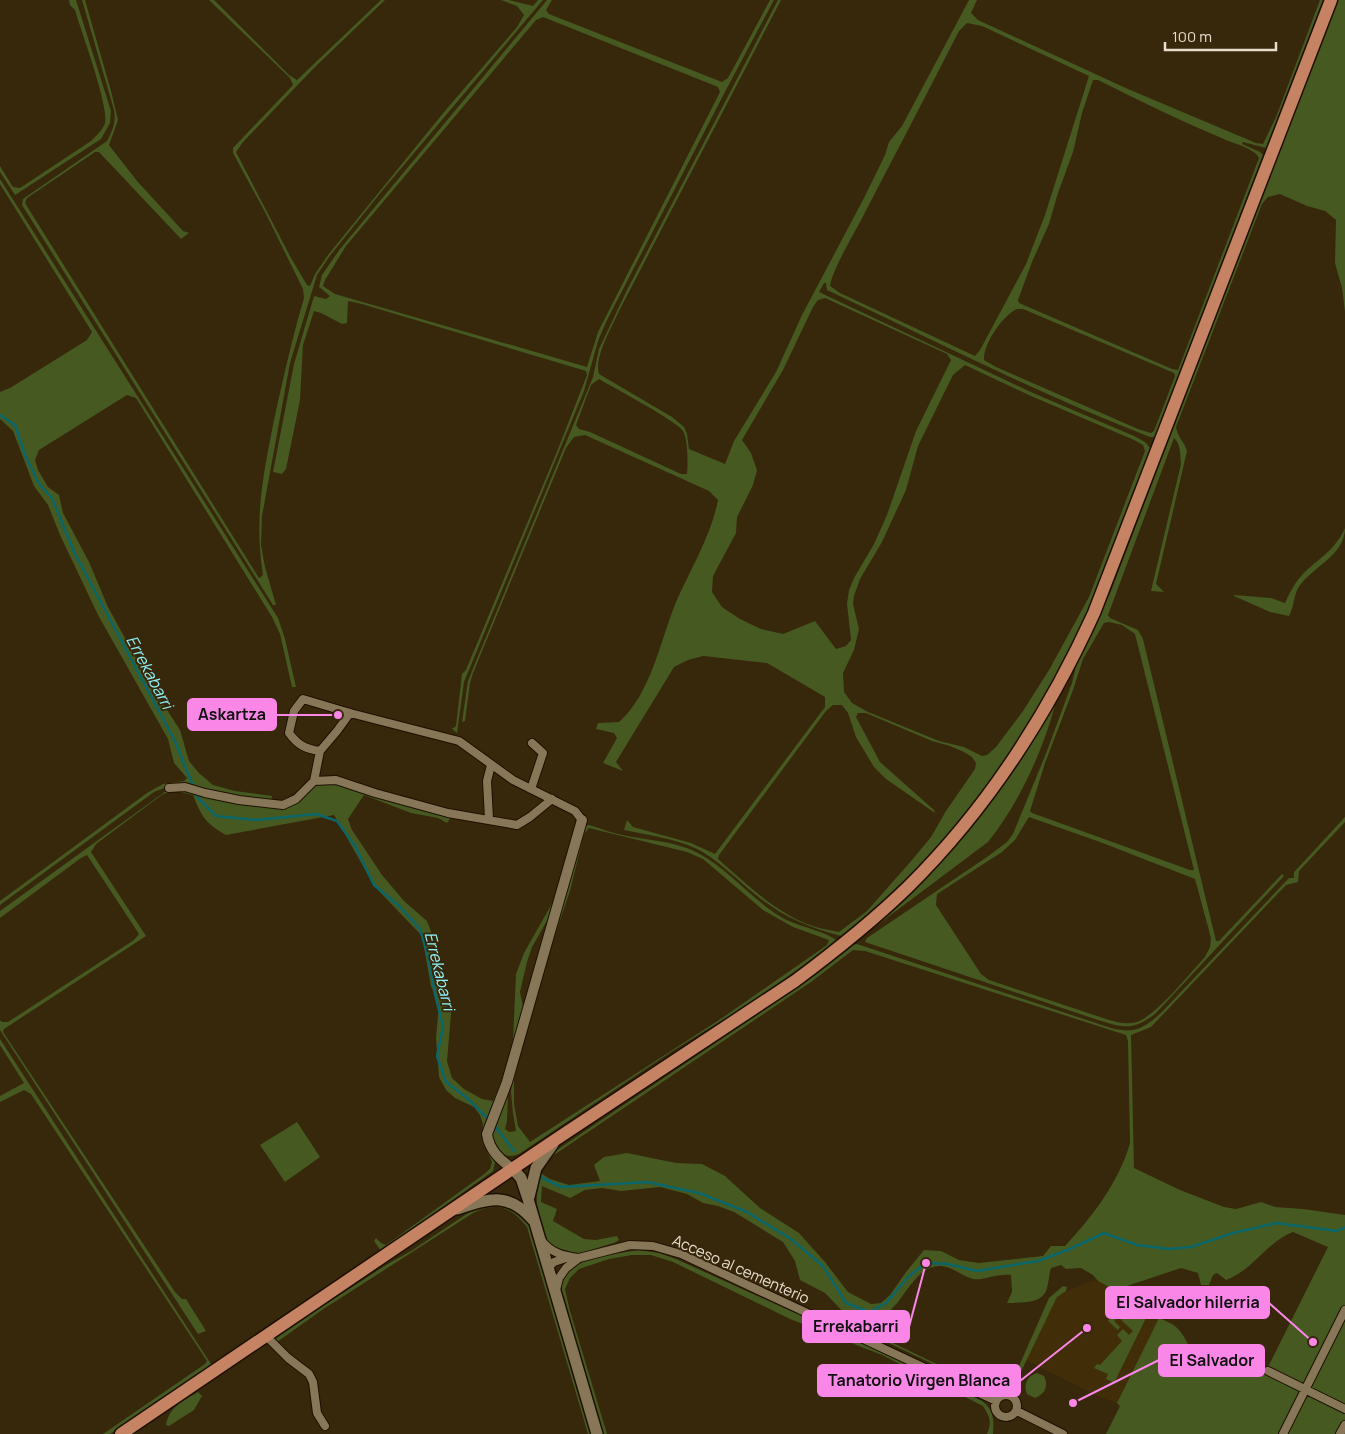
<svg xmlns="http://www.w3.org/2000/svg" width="1345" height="1434" font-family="Manrope,sans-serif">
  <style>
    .built { fill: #412e09 }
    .green { fill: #455921; fill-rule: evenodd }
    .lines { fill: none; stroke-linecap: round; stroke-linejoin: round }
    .stream { stroke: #0b666a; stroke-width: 2.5 }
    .minor-casing { stroke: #1e1000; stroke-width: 10 }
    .tertiary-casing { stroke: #1e1000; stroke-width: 12 }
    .secondary-casing { stroke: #1e1000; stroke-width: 14 }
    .primary-casing { stroke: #1e1000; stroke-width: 15 }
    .minor { stroke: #887658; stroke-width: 8 }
    .tertiary { stroke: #887658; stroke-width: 10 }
    .secondary { stroke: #887658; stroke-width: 11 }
    .primary { stroke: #c58363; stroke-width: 12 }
    .labels { text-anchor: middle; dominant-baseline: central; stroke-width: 4; stroke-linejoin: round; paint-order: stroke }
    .street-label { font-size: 15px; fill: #e7ddcd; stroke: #37270b }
    .water-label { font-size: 16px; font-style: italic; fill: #8ef1f7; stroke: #37270b }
    .leader { fill: none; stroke: #fa87e7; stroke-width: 2 }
    .callout-dot { fill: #fa87e7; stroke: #37270b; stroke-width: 2 }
    .callout { fill: #fa87e7; stroke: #fa87e7; stroke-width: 2 }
    .callout-label { font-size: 16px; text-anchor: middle; font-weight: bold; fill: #111 }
  </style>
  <rect width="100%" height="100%" fill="#37270b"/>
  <path class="built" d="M 1098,1281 L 1162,1312 L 1117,1403 L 1102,1398 L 1026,1360 L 1057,1297 L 1062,1293 L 1090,1282 Z"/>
  <path class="green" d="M 69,0 L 76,0 L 111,111 L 110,123 L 101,139 L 15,195 L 0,172 L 0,166 L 13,187 L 20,188 L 91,141 C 96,136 103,130 105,123 C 109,106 81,31 75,10 L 70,5 Z
    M 82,0 L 85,0 L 111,91 L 118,120 L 109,145 L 137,181 L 183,231 L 189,233 L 181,239 L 99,152 L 95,152 L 27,198 L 25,203 L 259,578 L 263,575 C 254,519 263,475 274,420 C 283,379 292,339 304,298 L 303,289 L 265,212 L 233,153 L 233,148 L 293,85 L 290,78 L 209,0 L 214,0 L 289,75 L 297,80 L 381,0 L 385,0 L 315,67 L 243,142 L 236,152 L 291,258 L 307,285 L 310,286 L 315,274 L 328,255 L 444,112 L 517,27 L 524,15 L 517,6 L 501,0 L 509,0 L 533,6 L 538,0 L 543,0 L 382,191 L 329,257 L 317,275 L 290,363 L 262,516 L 261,545 L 265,567 L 276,605 L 273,605 L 22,205 L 23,199 L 107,141 C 113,130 116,122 114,110 Z
    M 547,0 L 552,0 L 546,10 L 549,14 L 722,82 L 728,78 L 770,0 L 774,0 L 727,88 L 606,322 L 598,341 L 584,391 L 464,682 L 457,733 L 452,729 L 456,726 L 462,674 L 466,670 L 558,449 L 587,375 L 586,371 L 362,304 L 348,301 L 347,323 L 342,324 L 321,313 L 314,311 L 303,345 L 300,400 L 286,469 L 282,474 L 273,472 L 294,364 L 314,296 L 326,299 L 330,296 L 319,287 L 322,275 L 340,249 ZM 543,17 L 718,87 L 720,92 L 598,332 L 587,367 L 335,294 L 323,286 L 325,280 L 346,246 L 536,20 Z
    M 778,0 L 781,0 L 619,311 C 612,327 594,357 599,374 L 672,417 L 684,427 L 687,434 L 689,449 L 725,464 L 734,441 L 776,372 L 802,315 L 865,196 L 885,155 L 889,142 L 902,126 L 969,0 L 977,0 L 971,13 L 978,20 L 1128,89 L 1256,143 L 1263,144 L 1276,117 L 1320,0 L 1323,0 L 1266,148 L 1243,142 L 1242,144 L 1260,152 L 1263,155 L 1155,437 L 1150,437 C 1040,395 934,340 827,290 L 826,283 L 824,283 L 819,292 L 1033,393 L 1134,436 L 1145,442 L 1151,449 C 1128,509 1106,570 1080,628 C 1029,740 940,861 841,936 C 808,927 783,917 756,895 C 736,879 718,859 695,848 C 673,838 647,835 624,830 L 627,820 L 633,827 L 691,843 L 715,854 L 825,707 L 825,697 L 767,663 L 703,656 L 688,660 L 674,667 L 616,762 L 623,771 L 603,763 L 617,738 L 614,733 L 596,729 L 598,723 L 619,722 C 651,694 660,641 676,602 C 691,568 711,536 718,500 L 709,491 L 585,435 L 574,437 L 566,448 L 473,673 L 470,683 L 465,721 L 462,722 L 468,681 L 472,671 L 593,377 L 599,349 L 627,290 ZM 967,23 L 982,26 L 1089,76 L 1045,215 L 1026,264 L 980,350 L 975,356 L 840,293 L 830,286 C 832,271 851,239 859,224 C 892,160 926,96 959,31 ZM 1093,80 L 1098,80 C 1140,101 1183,122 1226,140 C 1236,144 1255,149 1259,158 L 1178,370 L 1172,369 L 1019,303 L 1018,300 L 1032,262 L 1049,224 L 1058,193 L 1073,152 L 1082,113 ZM 825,298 L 947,354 L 951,360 L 916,431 L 887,515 L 874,544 L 854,578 L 849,590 L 847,604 L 851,640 L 846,646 L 836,649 L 815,621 L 783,634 L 761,629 L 740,619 L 722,607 L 712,592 L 713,576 L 736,533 L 737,517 L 753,485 L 757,470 L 751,453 L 742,440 L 783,370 L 813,307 L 818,300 ZM 1017,309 L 1023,309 L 1174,373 L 1175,376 L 1154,431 L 1151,433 L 1138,429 L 996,367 L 984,360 C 983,344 1003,315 1017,309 ZM 965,365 L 1031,396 L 1134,440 L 1143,445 L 1145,451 L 1089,597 L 1049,670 L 1023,711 L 996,747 L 987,755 L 982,756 L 964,747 L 939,741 L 868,712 L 852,703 L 844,692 L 843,673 L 854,650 L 859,629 L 853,604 L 854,596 L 860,579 L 882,542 L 906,490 L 918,446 L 953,375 ZM 599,379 C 614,388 677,421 683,431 C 688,439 688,464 687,474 L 681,474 L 590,432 L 579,429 L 576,425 L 591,385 ZM 833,705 L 842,705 L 848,713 L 856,737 L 874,767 L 886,779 L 935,813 L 934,810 L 880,762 L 856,717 L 858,713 L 866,713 L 932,741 L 950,746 L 964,752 L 972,757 L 976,763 L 975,769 L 946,811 L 931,837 L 912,860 L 867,911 L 839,932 C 830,930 821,929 813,926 C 775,913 747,884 718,859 L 719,855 L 826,711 Z
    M 1337,0 L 1345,0 L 1345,312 L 1342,288 L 1335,263 L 1336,220 L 1325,211 L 1307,206 L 1280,194 L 1268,197 L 1262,204 L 1176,427 C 1178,438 1184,441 1187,451 L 1156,584 L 1164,592 L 1151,591 L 1181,464 C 1180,455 1181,444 1174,438 L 1108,615 L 1110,618 L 1138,630 L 1143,639 L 1216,941 L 1219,941 L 1282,874 L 1284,876 L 1156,1013 C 1134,1031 1123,1028 1098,1020 L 865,942 L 867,938 L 987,857 L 1007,842 L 1013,834 L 1047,751 L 1072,683 L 1076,666 L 1111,591 ZM 1109,622 L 1122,625 L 1135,634 L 1194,870 L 1190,870 L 1032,813 L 1030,811 L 1045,763 L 1073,690 L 1083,659 L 1104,623 ZM 1029,817 L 1100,842 L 1195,879 L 1211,938 L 1210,947 L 1205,957 C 1189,974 1158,1014 1137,1022 C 1126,1025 1116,1022 1106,1019 L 989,980 L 981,974 L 936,905 L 937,894 L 1002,852 L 1015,840 Z
    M 0,179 L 278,618 L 285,639 L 296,687 L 292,687 L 280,634 L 272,617 L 136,398 L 127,395 L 39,450 L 35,460 L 38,470 L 48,487 L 59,495 L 63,513 L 89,562 L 108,607 L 149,682 L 180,730 L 189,761 L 199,773 L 213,785 L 235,791 L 272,796 L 271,803 C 255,801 240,798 225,795 C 194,788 186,778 154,792 L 0,905 L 0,901 L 147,793 L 163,784 L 184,781 L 187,778 L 174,763 L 168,739 L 98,615 L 60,535 L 48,505 L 34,486 L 13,431 L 0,419 L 0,392 L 10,388 L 87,340 L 92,332 L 0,184 Z
    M 1345,528 C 1345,554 1316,565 1301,584 C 1293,593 1295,605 1289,616 L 1270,612 L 1234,596 L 1234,595 L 1271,598 L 1285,603 C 1289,594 1294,584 1301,576 C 1318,558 1334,552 1345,528 Z
    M 1055,705 C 1043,751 1018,805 988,842 L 868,932 C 898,904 928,876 956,846 C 994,803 1025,754 1055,705 Z
    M 329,783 L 345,785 L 452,816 L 447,823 L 438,818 L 411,813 L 364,795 L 348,819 L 352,830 L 382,875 L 404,901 L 427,921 L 435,942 L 439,969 L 452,1003 L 447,1061 L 452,1078 L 464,1089 L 482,1099 L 493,1101 L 506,1069 L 513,1040 L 516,974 L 524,953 L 554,900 L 553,910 L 532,947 L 527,962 L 520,992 L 524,1011 L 514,1053 L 490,1114 L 493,1156 L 495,1162 L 493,1171 L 381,1251 L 374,1241 L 376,1238 L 381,1243 L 386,1245 L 483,1175 L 490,1169 L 492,1162 L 482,1141 L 483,1124 L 480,1115 L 474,1107 L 455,1098 L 446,1090 L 439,1077 L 436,1038 L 439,1004 L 431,986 L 422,936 L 375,887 L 334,815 L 226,835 C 206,824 201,816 193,795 L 176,791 L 163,794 L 96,844 L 91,852 L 146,936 L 4,1029 L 3,1032 L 175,1292 L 182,1299 L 186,1299 L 206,1331 L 198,1334 L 0,1030 L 0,1020 L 2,1022 L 8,1022 L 134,940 L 139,934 L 87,855 L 81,858 L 0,918 L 0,911 L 166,791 L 180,789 L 281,809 L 296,803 L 315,786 Z
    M 1345,817 L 1345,822 L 1299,871 L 1298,882 L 1286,885 L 1151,1027 L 1131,1035 L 1134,1168 L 1180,1190 L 1224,1207 L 1236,1209 L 1261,1202 L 1275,1207 L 1303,1209 L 1345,1215 L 1345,1434 L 1106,1434 L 1120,1406 L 1117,1403 L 1159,1318 C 1165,1321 1172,1323 1176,1327 C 1189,1338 1194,1366 1208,1371 C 1220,1375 1234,1366 1247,1367 C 1253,1367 1260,1370 1266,1371 L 1328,1247 L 1293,1232 C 1267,1242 1253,1270 1226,1280 L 1217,1273 L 1213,1275 L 1209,1285 L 1201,1285 L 1198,1273 L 1181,1268 L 1115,1290 L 1098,1281 L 1093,1275 L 1081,1268 L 1066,1269 L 1061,1265 L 1051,1268 C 1049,1274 1049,1281 1047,1288 C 1043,1305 1020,1302 1007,1303 L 1012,1292 L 1011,1275 C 997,1273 982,1281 973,1279 C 962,1276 953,1267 941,1266 C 922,1264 908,1289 898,1302 C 893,1308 887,1313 882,1318 L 852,1321 L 825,1293 L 800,1280 L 795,1261 L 783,1242 L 734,1212 L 718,1206 L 703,1203 L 687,1194 L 660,1187 L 621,1191 L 602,1188 L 585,1190 L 570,1198 L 542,1186 L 541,1202 L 557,1209 L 553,1221 L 584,1239 L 596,1240 L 617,1236 L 619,1240 L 614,1243 C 605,1245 576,1256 569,1254 C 561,1253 550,1247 546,1241 C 537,1226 534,1189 539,1172 L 550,1179 L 569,1185 L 600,1181 L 594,1165 L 604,1157 L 627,1153 L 676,1163 L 702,1164 L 725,1176 L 760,1208 L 799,1233 L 825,1262 L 848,1292 L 871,1304 L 881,1303 L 890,1295 L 906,1272 L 924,1250 L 941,1251 L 959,1260 L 979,1263 L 1043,1256 L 1051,1246 L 1065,1246 C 1092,1217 1119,1182 1130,1143 L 1128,1041 L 1126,1035 L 865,951 L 853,950 L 811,982 L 548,1159 L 551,1154 L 769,1007 L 807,981 L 853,945 L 857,944 L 1111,1028 C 1134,1034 1143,1029 1161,1013 L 1289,878 L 1294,878 L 1294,872 L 1297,869 Z
    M 589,825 C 600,828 611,833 622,835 C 646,840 674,841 696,852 C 728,868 751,899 781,917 C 795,926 829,932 837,941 L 758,998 L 671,1052 L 519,1154 C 510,1157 504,1157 497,1150 C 482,1136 499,1110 505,1094 L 508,1095 L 507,1121 L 505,1129 L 509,1132 L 516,1131 L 513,1113 L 511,1092 L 513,1072 L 535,986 L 564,901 L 583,826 ZM 589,828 L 687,852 L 703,859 L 763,910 L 793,927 L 829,940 L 827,945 L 722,1018 L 530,1142 L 518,1126 L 514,1104 L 514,1080 L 535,993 L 570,891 L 584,834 Z
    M 0,1039 L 211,1364 L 209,1367 L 110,1434 L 103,1434 L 205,1364 L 207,1361 L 31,1094 L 24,1090 L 0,1102 L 0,1096 L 24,1083 L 0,1045 Z
    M 297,1122 L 320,1157 L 285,1182 L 260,1145 Z
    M 502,1203 L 519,1211 L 531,1226 L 592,1434 L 588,1434 L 527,1227 C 510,1206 497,1202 473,1213 L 322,1310 L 277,1342 L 275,1339 L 323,1306 L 386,1265 L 411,1251 L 480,1205 Z
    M 639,1250 L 659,1253 L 676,1259 L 890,1356 L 982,1401 C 994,1410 994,1420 993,1434 L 987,1434 C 992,1422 990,1417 983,1406 L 882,1355 L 790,1319 L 673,1262 L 651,1255 L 632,1255 L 609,1259 L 579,1269 L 570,1278 L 565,1289 L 570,1311 L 607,1434 L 602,1434 L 562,1294 C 561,1285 563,1276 570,1269 C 581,1259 624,1252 639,1250 Z
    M 1063,1286 L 1067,1287 L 1066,1291 L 1057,1297 L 1015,1384 L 1002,1391 L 994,1393 L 855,1327 L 856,1325 L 980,1385 C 992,1387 1001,1389 1012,1382 L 1049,1298 Z
    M 1123,1304 L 1147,1316 L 1114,1383 L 1106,1379 L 1108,1374 L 1094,1368 L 1097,1364 L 1100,1365 L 1122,1341 L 1117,1335 L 1123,1329 L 1129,1335 L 1133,1331 L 1118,1317 L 1114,1321 L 1120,1327 L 1118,1330 L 1108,1321 Z
    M 1037,1373 L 1044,1376 C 1049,1386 1045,1394 1035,1398 L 1027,1394 C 1023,1385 1027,1376 1037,1373 Z
    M 198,1392 L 202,1396 L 194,1410 L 169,1426 L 166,1425 C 169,1407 183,1401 198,1392 Z"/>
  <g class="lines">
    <path class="stream" d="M 0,415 L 15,425 L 25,455 L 39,484 L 52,498 L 74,552 L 175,741 L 193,786
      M 195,791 L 198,798 L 216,816 L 256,820 L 316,814 L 337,821 L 355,846 L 374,885 L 399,906 L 420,929 L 428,957 L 435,994 L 443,1027 L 437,1056 L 446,1082 L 467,1098 L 486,1117
      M 494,1125 L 514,1151
      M 540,1177 L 562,1187 L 647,1182 L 699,1193 L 747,1212 L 791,1239 L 823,1266 L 846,1303 L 869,1312 L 886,1303 L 908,1277 L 926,1263 L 948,1264 L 977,1271 L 1038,1261 L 1070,1249 L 1104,1233 L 1137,1245 L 1169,1249 L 1191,1247 L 1233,1233 L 1276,1223 L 1337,1231 L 1345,1227"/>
    <g class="minor-casing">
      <path id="minor" d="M 350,713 L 337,731 L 320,751 C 305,749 298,745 289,733 L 294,711 L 303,699 L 350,713 L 459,741 L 513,780 L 575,811 L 582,820
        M 320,751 L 314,781 L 336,780 L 375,793 L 448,813 L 517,825 L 530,817 L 552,799
        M 169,788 L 185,787 L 205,793 L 239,800 L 283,805 L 296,799 L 314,781
        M 531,789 L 543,753 L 532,743
        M 489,819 L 487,781 L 491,765
        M 541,1240 C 551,1253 563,1256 579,1258
        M 549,1267 L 554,1262 L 569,1257
        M 556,1290 L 559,1278 L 566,1268 L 579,1258 L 630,1245 L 653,1246 L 681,1254 L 996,1401
        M 267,1337 L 288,1358 L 309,1374 L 313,1382 L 317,1413 L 325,1426
        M 1268,1371 L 1345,1409
        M995 1406a11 11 0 1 1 22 0a11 11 0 1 1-22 0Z
        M 1017,1411 L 1063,1434
        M 1283,1434 L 1345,1310
        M 1340,1434 L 1345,1425"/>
    </g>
    <g class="tertiary-casing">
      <path id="tertiary" d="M 513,1169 C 500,1160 489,1150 487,1134 L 507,1082 L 582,820"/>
    </g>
    <g class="secondary-casing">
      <path id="secondary" d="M 513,1169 L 521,1178 L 528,1199 L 597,1434
        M 529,1197 L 536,1168 L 553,1144
        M 457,1209 C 489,1199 508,1191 533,1220"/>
    </g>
    <g class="primary-casing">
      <path id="primary" d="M 121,1434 L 558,1138 L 795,981 C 834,952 873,921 908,887 C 987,809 1048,714 1094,613 L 1331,0"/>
    </g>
    <use href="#minor" class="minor"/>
    <use href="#tertiary" class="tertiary"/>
    <use href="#secondary" class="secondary"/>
    <use href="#primary" class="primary"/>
  </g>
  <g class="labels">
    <g class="street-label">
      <text transform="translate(741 1269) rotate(24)">Acceso al cementerio</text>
    </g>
    <g class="water-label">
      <text transform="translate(150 672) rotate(62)">Errekabarri</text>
      <text transform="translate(440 971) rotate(76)">Errekabarri</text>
    </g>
  </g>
  <path class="leader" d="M338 715L276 715M1313 1342L1269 1303M926 1263L909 1327M1073 1403L1159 1360M1087 1328L1020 1381"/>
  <g class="callout-dot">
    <circle cx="338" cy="715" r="5"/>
    <circle cx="1313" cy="1342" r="5"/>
    <circle cx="926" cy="1263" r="5"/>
    <circle cx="1073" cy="1403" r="5"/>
    <circle cx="1087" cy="1328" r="5"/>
  </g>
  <g class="callout">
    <rect x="188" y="699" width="88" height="31" rx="5"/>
    <rect x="1106" y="1287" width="163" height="31" rx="5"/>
    <rect x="803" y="1311" width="106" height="31" rx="5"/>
    <rect x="1159" y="1345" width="105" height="31" rx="5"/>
    <rect x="818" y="1365" width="202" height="31" rx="5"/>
  </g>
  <g class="callout-label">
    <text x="232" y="720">Askartza</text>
    <text x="1188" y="1308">El Salvador hilerria</text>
    <text x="856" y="1332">Errekabarri</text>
    <text x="1212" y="1366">El Salvador</text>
    <text x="919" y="1386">Tanatorio Virgen Blanca</text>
  </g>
  <path d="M1165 42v8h111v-8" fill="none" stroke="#e7ddcd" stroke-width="2.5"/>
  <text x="1172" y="42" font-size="15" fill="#e7ddcd" stroke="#37270b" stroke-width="4" paint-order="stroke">100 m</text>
</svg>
